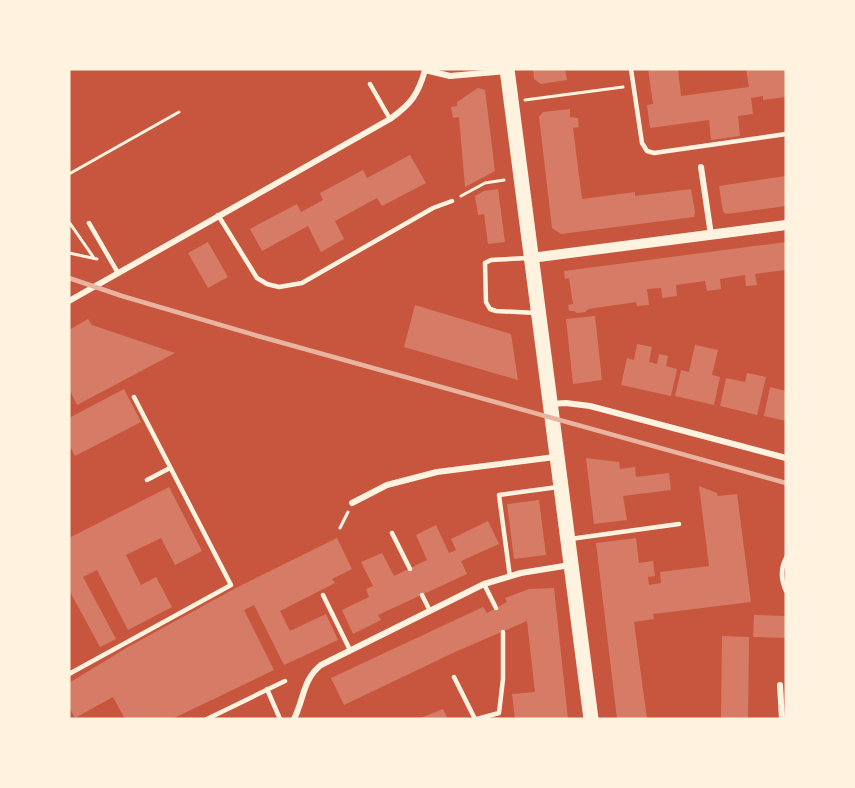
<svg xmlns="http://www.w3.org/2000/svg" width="855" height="788" font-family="Roboto,sans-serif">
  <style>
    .building { fill: #d67c66 }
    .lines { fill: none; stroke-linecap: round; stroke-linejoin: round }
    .path { stroke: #fff3e0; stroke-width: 3 }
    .service { stroke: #fff3e0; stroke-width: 4.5 }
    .minor { stroke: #fff3e0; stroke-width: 6 }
    .tertiary { stroke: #fff3e0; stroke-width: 10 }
    .primary { stroke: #fff3e0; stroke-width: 15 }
    .rail { stroke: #e9b49f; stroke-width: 4.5 }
  </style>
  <rect width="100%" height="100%" fill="#c8553d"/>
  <path class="building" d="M 533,69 L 565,69 L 567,80 L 541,84 L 534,79 Z
    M 648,69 L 678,69 L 681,96 L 749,87 L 746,69 L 785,69 L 786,97 L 763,100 L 763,96 L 751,98 L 753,114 L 738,116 L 740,136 L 711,140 L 709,120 L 650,128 L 647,105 L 653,104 Z
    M 478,88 L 485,90 L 495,171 L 465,187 L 459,117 L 453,118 L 451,107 L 457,106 L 457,102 Z
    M 570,109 L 570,117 L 578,118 L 579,127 L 573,128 L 582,199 L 635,192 L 635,196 L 691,189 L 695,212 L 694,217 L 561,234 L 552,228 L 539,117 L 543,112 Z
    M 410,155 L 426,183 L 382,206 L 377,198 L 335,221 L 344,239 L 321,252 L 308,226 L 262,251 L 250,229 L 297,204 L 301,212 L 323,200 L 320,193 L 363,170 L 367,178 Z
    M 786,176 L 786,206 L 727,214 L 723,212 L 719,186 Z
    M 498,189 L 505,242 L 488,244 L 484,214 L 478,215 L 475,196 L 484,191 Z
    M 208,242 L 228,277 L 208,288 L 188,253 Z
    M 786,242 L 786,270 L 755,274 L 757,285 L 746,286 L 745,275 L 720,279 L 721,289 L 707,291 L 705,281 L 676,285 L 677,296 L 662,298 L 661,288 L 647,289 L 649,305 L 637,306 L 636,302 L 588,309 L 585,312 L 577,313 L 574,311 L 569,311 L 568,305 L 573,304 L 569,278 L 565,279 L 564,271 Z
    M 415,305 L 511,334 L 518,380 L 404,347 Z
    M 595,316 L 602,380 L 573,384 L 566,319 Z
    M 88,319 L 92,325 L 175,353 L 77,405 L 69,389 L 69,330 Z
    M 637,344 L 652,347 L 649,362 L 657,364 L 659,354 L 668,356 L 666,366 L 677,369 L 671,396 L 621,385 L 627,358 L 634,360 Z
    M 695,345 L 718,350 L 712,375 L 720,377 L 714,405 L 675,396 L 681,370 L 689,372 Z
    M 747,373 L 766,377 L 757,415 L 720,406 L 726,378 L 745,382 Z
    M 770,387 L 786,391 L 786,421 L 764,416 Z
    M 124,389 L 141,422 L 75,456 L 69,445 L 69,418 Z
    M 586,458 L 619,462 L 620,469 L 635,467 L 636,477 L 669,473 L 671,490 L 623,496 L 627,520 L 594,524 Z
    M 699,486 L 717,493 L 718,496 L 737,494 L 751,602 L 653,614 L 654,619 L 634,622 L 647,719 L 617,719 L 596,543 L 636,538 L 639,563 L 653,561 L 655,576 L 648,577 L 649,585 L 661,583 L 660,572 L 709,566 Z
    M 169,487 L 202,551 L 175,565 L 161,538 L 126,555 L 141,585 L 156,577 L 172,607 L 128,630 L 97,570 L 83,577 L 116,639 L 100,647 L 69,590 L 69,538 Z
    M 539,500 L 546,555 L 514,559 L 507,504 Z
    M 488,521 L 499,544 L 461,561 L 467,574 L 378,615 L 381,620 L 353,634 L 342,610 L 369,597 L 366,589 L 373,586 L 361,562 L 382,553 L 394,576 L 427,560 L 416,535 L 436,525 L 449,553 L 456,550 L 451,539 Z
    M 337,538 L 352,569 L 332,579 L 335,583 L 280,611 L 290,631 L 326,614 L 338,640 L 284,665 L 254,605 L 244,610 L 274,670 L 172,719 L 125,719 L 113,697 L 75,718 L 69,707 L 69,683 L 128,647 L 234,589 Z
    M 554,588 L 568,719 L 515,719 L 512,694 L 535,692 L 527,621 L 455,652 L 344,705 L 331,678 L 483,607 L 487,613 L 507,602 L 505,598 L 529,589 Z
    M 754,615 L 786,616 L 786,638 L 753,637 Z
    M 722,636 L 749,637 L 748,719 L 721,719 Z
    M 443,709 L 448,719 L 418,719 Z"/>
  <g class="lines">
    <path class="path" d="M 525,100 L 623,87
      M 69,174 L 179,112
      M 461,196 L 485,183 L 504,180
      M 69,222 L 94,258
      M 69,253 L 97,259
      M 340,528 L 348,512"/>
    <path class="service" d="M 631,69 L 642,143 L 647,151 L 654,153 L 786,134
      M 370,84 L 390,119
      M 218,215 L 257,278 L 267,284 L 279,287 L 302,283 L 433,208 L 452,201
      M 89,223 L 118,273
      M 529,258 L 491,260 L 485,263 L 486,302 L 490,309 L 496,311 L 536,313
      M 147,480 L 170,468
      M 392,533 L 410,569
      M 570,539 L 679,524
      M 786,558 C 780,569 781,580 786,591
      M 510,577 L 499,495 L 558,487
      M 484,584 L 496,608
      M 323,595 L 350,650
      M 422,595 L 430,611
      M 69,674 L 231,585 L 134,397
      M 454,677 L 475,719
      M 267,689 L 280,719
      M 207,719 L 285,681
      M 477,719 L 499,713 L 503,679 L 503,632"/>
    <path class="minor" d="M 701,167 L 711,235
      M 69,301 L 390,119 C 411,104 418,95 425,70 L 450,76 L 507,71
      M 550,404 L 566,403 L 590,406 L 786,458
      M 352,503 L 387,485 L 437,472 L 555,457
      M 780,685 L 782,719
      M 294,719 C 304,699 303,679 321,665 L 484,584 L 521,573 L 570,565"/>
    <path class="tertiary" d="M 531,258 L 786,225"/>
    <path class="primary" d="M 507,69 L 591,719"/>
    <path class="rail" d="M 69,278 L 122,296 L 258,336 L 786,483"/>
  </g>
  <rect width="855" height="788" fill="none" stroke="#fff3e0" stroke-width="141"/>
</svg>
